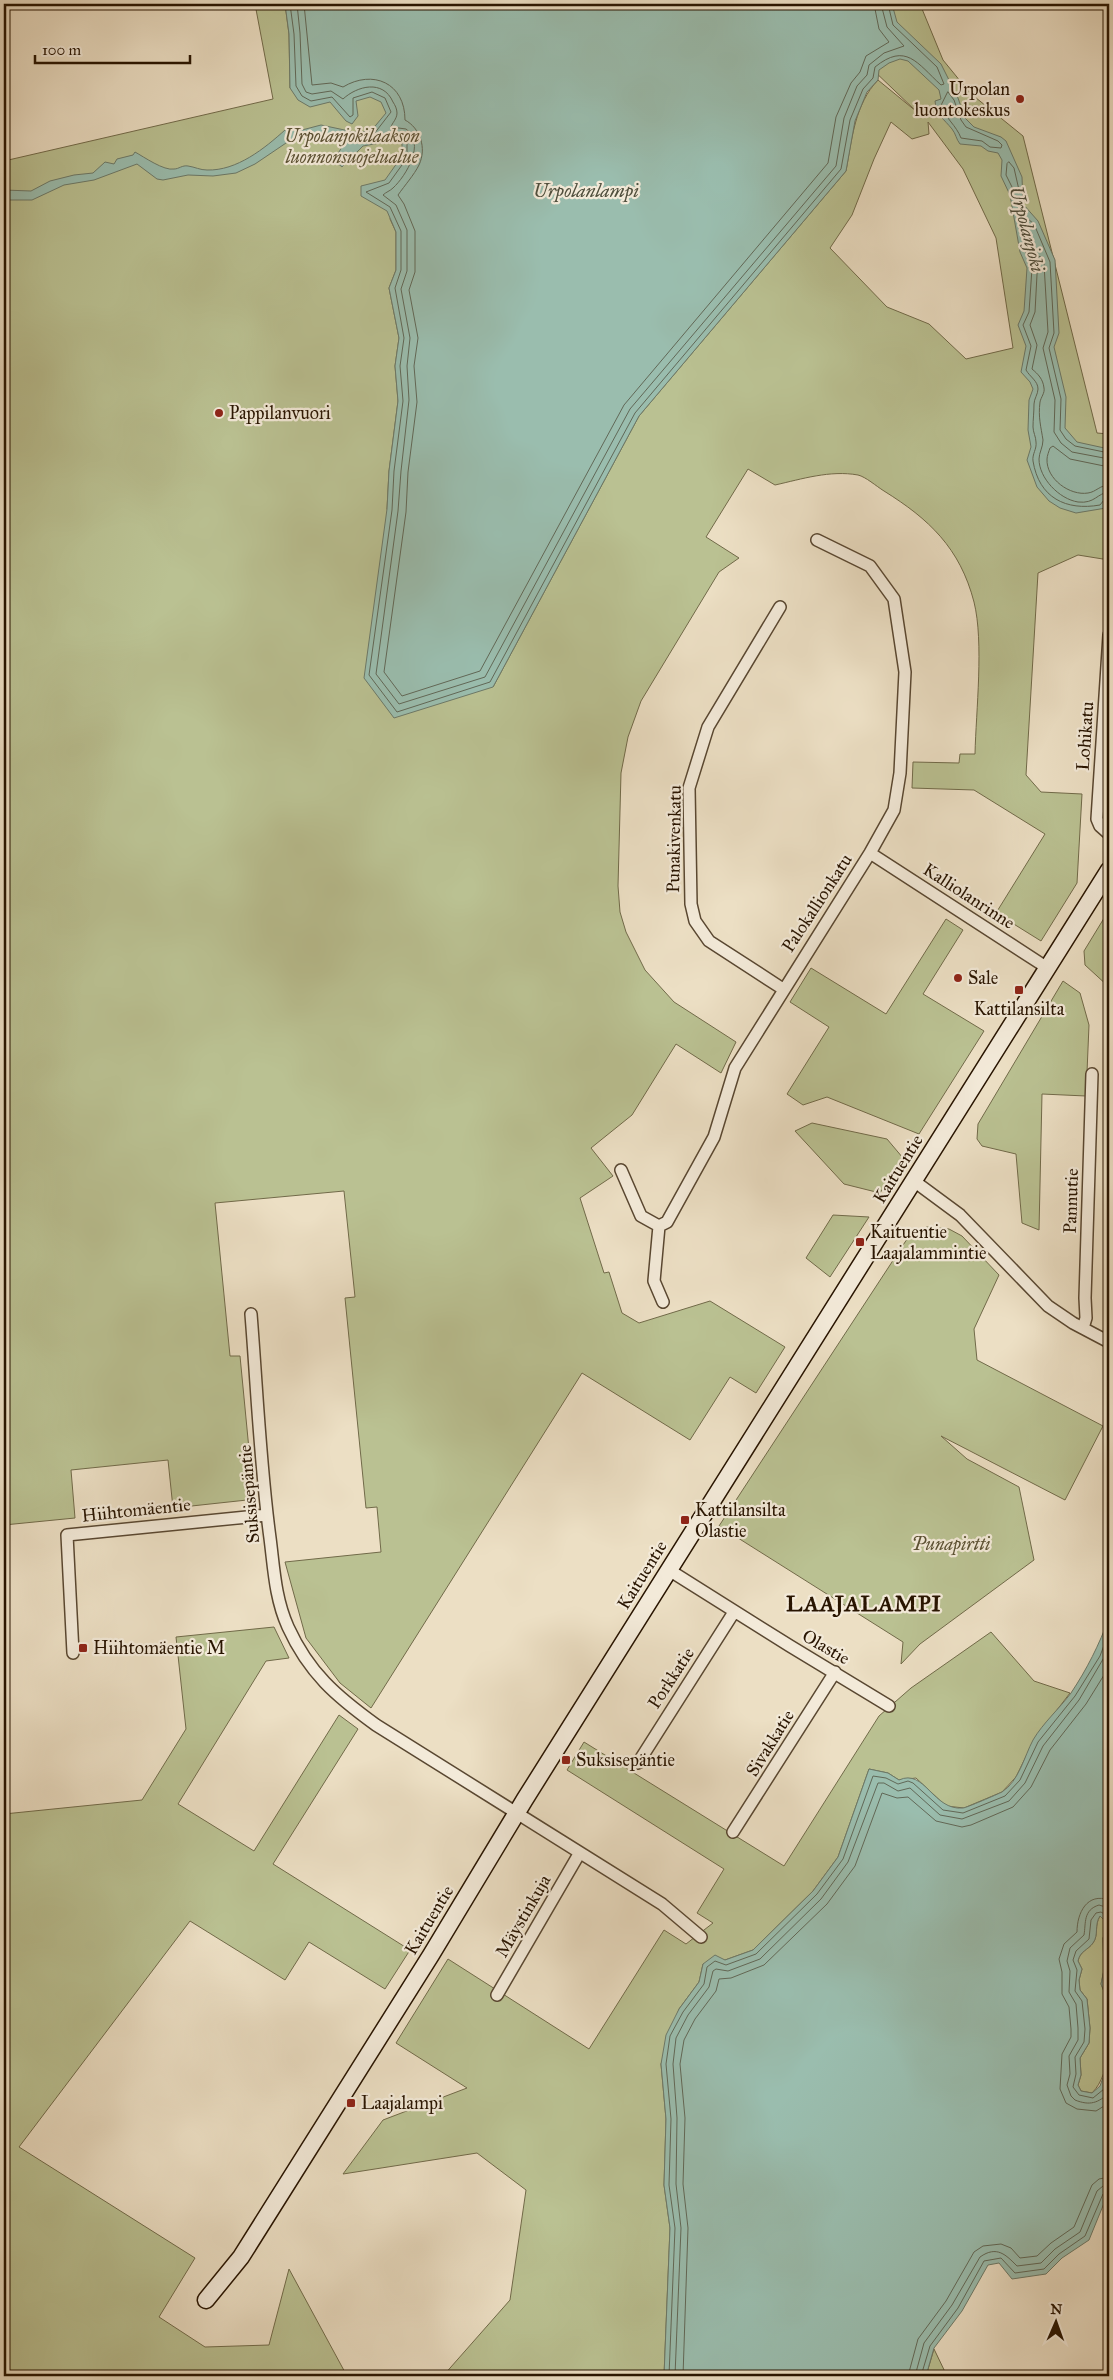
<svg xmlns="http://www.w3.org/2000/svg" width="1113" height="2380" font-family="'IM FELL Great Primer',serif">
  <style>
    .green { fill: #bac192; stroke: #716a49; fill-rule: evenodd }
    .water { fill: #9abdae; stroke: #6c7968 }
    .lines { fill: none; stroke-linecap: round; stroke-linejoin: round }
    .shore { stroke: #616857; stroke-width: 1 }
    .street-casing { stroke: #594731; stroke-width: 14 }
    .secondary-casing { stroke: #281400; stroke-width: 19 }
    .street { stroke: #f3ead9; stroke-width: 11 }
    .secondary { stroke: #f3ead9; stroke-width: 16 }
    .poi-dot { fill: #8f2418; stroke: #f3ead9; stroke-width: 2 }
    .labels { text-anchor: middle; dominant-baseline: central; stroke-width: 4.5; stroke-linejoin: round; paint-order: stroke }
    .poi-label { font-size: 18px; fill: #281400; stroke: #f3ead9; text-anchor: start }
    .park-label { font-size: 18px; font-style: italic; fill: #5b5133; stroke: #f3ead9 }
    .street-label { font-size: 18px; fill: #281400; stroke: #f3ead9 }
    .water-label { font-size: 19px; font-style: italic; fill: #504f3d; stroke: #f3ead9 }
    .district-label { font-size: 22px; font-weight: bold; letter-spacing: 1px; fill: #281400; stroke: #f3ead9 }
  </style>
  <rect width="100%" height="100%" fill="#ecdfc4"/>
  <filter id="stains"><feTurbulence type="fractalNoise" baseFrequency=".004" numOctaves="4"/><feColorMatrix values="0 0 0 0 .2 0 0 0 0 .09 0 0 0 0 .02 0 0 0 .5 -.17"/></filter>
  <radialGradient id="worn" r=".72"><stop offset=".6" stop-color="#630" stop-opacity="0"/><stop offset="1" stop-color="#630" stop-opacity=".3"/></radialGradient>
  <path class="green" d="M 255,4 L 285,4 L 289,34 L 290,88 L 383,91 L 410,136 L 390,219 L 396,232 L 396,270 L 389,288 L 399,338 L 395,366 L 398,401 L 389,471 L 387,509 L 493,687 L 639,416 L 846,171 C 852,138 855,104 878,80 L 917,112 L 871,68 L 886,4 L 920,4 L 943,60 L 970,93 L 1023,136 L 1097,433 L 1109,434 L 1109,560 L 1078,555 L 1038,573 L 1026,775 L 1041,792 L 1082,794 L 1077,883 L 1041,941 L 996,913 L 1045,834 L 974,790 L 912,788 L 913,762 L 959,763 L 960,754 L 975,754 C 976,711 984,642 974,602 C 960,548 929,519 884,491 C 876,486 866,477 858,475 C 830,470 802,479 775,485 L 748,469 L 706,537 L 739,558 L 719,572 L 641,701 L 628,737 L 621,773 L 618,886 L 620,912 L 626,932 L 645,970 L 674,1002 L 736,1042 L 721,1073 L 676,1044 L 632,1115 L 591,1148 L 613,1176 L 580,1198 L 604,1273 L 609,1272 L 622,1313 L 639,1323 L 710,1301 L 785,1347 L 756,1393 L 730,1377 L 690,1440 L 582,1373 L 371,1708 L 340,1683 L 306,1638 L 285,1562 L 381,1552 L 377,1507 L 366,1508 L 345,1298 L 355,1297 L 344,1191 L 215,1203 L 230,1356 L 240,1356 L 253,1491 L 247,1500 L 173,1508 L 168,1460 L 71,1470 L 75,1518 L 4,1525 L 4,161 L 273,99 ZM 891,122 L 912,139 L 929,134 L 928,122 L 963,169 L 996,238 L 1013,348 L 966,359 L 929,324 L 887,307 L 830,248 L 852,215 L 874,159 Z
    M 1109,910 L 1109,987 L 1085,965 L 1084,951 Z
    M 946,919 L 963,930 L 923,994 L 984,1031 L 919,1134 L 827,1097 L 803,1105 L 787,1094 L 829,1027 L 790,1002 L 811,968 L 886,1014 Z
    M 1063,981 L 1080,993 L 1089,1025 L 1086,1096 L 1042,1094 L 1039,1230 L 1022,1223 L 1016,1154 L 982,1146 L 977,1139 L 978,1124 Z
    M 812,1123 L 887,1139 L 903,1158 L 880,1193 L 844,1184 L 795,1131 Z
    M 833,1215 L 869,1217 L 830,1277 L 806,1258 Z
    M 927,1227 L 949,1229 L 962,1236 L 999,1275 L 974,1329 L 977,1360 L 1103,1426 L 1065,1500 L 941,1436 L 967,1459 L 1019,1487 L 1034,1560 L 920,1644 L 901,1664 L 903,1642 L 719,1526 L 911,1233 Z
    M 274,1627 L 289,1658 L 266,1661 L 178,1804 L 254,1851 L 339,1715 L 358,1729 L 273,1864 L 410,1950 L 385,1989 L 309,1942 L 285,1980 L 190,1921 L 19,2147 L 195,2258 L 159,2317 L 205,2347 L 269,2345 L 289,2269 L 347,2376 L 4,2376 L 4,1814 L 142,1800 L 186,1729 L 176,1637 Z
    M 991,1632 L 1034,1681 L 1070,1693 L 1034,1740 L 1016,1777 L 1002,1792 L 964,1808 L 946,1806 L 916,1778 L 899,1780 L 888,1773 L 869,1769 L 838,1857 L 813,1891 L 753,1950 L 725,1960 L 703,1964 L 699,1982 L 679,2009 L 661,2064 L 666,2119 L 664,2185 L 670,2228 L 664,2376 L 443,2376 L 510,2300 L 526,2190 L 477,2153 L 343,2174 L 383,2120 L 467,2088 L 396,2043 L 448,1959 L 589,2049 L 664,1930 L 686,1944 L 713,1923 L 697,1913 L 724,1869 L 567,1770 L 584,1742 L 784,1866 L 879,1716 L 911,1688 Z
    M 1100,1916 L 1109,1925 L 1103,1938 L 1104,1970 L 1101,1984 L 1105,1994 L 1109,1999 C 1109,2029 1113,2072 1092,2093 L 1081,2091 L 1078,2085 L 1081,2075 L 1080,2058 L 1089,2043 L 1090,2028 L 1087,1999 L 1080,1990 L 1079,1980 L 1082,1969 L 1078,1961 C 1080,1951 1088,1950 1093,1943 C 1099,1934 1094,1925 1100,1916 Z
    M 934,2349 L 947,2376 L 926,2376 Z"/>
  <path class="water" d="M 285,4 L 892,4 L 897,22 L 941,64 L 958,98 L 965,118 L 974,127 L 1001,137 L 1006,141 L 1022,177 L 1023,204 L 1038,221 L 1055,260 L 1059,333 L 1054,347 L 1066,397 L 1065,428 L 1077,442 L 1109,449 L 1109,482 L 1106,508 L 1076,513 L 1060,508 L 1049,501 L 1037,487 L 1027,460 L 1031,447 L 1028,430 L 1029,400 L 1033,389 L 1030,382 L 1021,372 L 1026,346 L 1018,325 L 1024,311 L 1027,268 L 1020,252 L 1010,195 L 1001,176 L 1002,160 L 998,153 L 988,151 L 981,146 L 960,144 C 956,139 956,134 952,129 C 944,119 936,115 935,101 L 941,99 L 939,90 L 908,61 L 900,59 L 889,63 L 879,70 L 878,80 L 867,92 L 855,121 L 846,171 L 639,416 L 493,687 L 394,718 L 364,678 L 387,509 L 389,471 L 398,401 L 395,366 L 399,338 L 389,288 L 396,270 L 396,232 L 387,211 L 361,196 L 361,186 L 385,180 L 402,156 L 402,139 L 363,146 L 342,167 L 334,160 L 345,142 L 342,139 L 296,139 L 289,141 L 255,164 L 236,173 L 213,176 L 188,175 L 163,180 L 157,179 L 137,164 L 94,180 L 64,185 L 32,200 L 4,200 L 4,190 L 31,191 L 50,181 L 74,175 L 93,173 L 105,162 L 114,164 L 117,159 L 133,155 L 135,152 C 144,157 164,171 174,169 C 179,169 182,165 188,166 C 195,167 200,170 207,170 C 237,171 265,148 285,130 L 302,130 L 321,125 L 354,132 L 371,131 L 386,113 L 381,102 L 370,97 L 356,101 L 358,116 L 352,124 L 346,121 L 330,102 L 310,107 L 298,100 L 290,88 L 289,34 Z
    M 1109,1618 L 1109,1925 L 1100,1916 C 1094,1925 1099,1935 1093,1943 C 1088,1950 1080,1951 1078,1961 L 1082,1969 L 1079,1980 L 1080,1990 L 1087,1999 L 1090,2028 L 1089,2043 L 1080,2058 L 1081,2075 L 1078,2085 L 1081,2091 L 1092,2093 L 1100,2086 L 1109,2061 L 1109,2191 L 1089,2240 L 1062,2258 L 1046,2274 L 1012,2279 L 999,2263 L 988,2265 L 962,2311 L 934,2348 L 926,2376 L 664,2376 L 670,2228 L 664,2185 L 666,2119 L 661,2064 L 666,2035 L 679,2009 L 699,1982 L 703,1964 L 715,1955 L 725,1960 L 753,1950 L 813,1891 L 838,1857 L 869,1769 L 888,1773 L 899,1780 C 925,1768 933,1811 963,1808 C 966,1808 998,1794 1002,1792 C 1019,1781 1024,1757 1033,1740 C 1043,1723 1059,1709 1071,1693 C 1087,1669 1099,1645 1109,1618 Z
    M 1109,1926 L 1109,1999 L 1105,1994 L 1101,1984 L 1104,1970 L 1103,1938 Z"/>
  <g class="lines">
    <path class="shore" d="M 290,4 L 294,34 L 296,86 L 302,96 L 311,101 L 332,97 L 350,117 L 353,115 L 353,98 L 372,92 L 385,98 L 391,112 L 374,134 L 375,137 L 401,134 L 407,139 L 407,158 L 389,183 L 366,192 L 390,207 L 401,231 L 401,270 L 395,288 L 404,338 L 400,366 L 403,401 L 394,471 L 392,510 L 369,675 L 397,712 L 490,682 L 635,413 L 841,169 L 850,120 L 863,89 L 873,78 L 875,67 C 906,42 917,63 941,85 L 944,84 L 937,67 L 893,25 L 888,4
      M 297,4 L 300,33 L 302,84 L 306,92 L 312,94 L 331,91 L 343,99 C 357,86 383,79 393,102 C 395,105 397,109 397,113 C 397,119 392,123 391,127 L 406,129 C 426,143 406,176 393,188 C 390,191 386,192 383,195 L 396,205 L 407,230 L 407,271 L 401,289 L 410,338 L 407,366 L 409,400 L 401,471 L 398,511 L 376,674 L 399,704 L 485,677 L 630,409 L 836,166 L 844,118 L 857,86 L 867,75 L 869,65 L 884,53 L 904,46 L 887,27 L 881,4
      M 304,4 L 312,85 L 331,83 L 343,87 C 373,69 405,83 405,120 C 420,128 427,148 419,165 C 414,175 405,185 398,195 L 404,204 L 415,231 L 415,272 L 409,290 L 418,338 L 414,366 L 417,402 L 408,472 L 406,512 L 384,672 L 402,696 L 480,671 L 624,405 L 828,163 L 836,117 L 851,83 L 860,72 L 866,56 L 889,42 L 879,29 L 874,4
      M 948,92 L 954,100 L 961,120 L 966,127 L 998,141 L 1002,145 L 1001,148 L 990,147 L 982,141 L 961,138 C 956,125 946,119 941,106 Z
      M 1009,162 L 1014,168 L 1019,190 L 1017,192 L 1014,191 L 1006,175 L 1007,164 Z
      M 1109,453 L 1075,446 L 1066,439 L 1060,430 L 1061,399 L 1049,348 L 1054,333 L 1050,262 L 1034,224 L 1022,214 L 1020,216 L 1025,251 L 1032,268 L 1029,312 L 1023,325 L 1031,346 L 1026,370 C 1030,377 1038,381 1038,389 C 1038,394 1034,399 1034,404 C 1034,412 1033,420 1033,427 C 1033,432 1036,437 1036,442 C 1037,449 1032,454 1033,461 C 1039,498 1066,511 1100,505 L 1104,500 L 1109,498
      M 1109,459 L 1072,452 L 1061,443 L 1054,432 L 1055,400 L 1043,348 L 1048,332 L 1044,264 L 1041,257 L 1038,256 L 1035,312 L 1030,325 L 1037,345 L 1032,369 C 1038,374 1043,379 1044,388 C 1045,393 1041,397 1040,402 C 1038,417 1041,427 1043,440 C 1043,447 1039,453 1039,459 C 1039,478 1059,499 1078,502 C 1095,504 1097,493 1109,492
      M 1109,467 L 1070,459 L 1053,446 L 1050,448 C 1049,451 1047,456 1047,459 C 1046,479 1070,496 1088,493 C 1096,492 1100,485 1109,485
      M 1109,1900 C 1087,1892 1077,1913 1077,1932 L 1064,1944 L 1059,1959 L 1062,1972 L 1062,1994 L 1069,2007 L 1071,2029 L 1071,2037 L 1062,2054 L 1060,2089 L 1066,2103 L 1077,2109 L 1096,2111 L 1109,2103
      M 1109,1908 L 1099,1905 C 1083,1910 1086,1923 1084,1935 L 1070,1948 L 1067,1961 L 1070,1971 L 1069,1992 L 1076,2004 L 1078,2028 L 1078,2040 L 1069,2056 L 1070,2074 L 1067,2085 L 1071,2096 L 1075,2100 C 1090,2106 1098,2103 1109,2093
      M 1109,1917 L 1101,1912 L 1096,1913 L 1091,1920 L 1089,1939 L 1076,1951 L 1073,1960 L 1077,1970 L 1075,1991 L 1082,2001 L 1085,2029 L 1084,2042 L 1075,2057 L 1076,2074 L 1073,2087 L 1079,2095 L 1093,2098 L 1104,2089 L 1109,2076
      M 669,2376 L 675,2228 L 669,2185 L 671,2119 L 666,2064 L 670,2036 L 683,2012 L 704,1984 L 707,1967 L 715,1961 L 726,1965 L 756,1954 L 817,1894 L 843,1859 L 873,1776 L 886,1778 L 898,1784 L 908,1781 L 913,1783 L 943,1810 L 963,1813 L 1005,1796 L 1020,1780 L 1038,1742 L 1075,1696 L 1100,1656 L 1109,1632
      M 675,2376 L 681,2228 L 676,2184 L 677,2118 L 673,2064 L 676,2038 L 688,2015 L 709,1987 L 713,1971 L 716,1969 L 728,1971 L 760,1959 L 821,1899 L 848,1862 L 878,1783 L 884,1783 L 898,1791 L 910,1788 L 940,1815 L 962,1819 L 1009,1801 L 1025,1783 L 1043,1746 L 1079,1700 L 1109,1649
      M 683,2376 L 688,2228 L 683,2184 L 685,2118 L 680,2064 L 684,2040 L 695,2019 L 716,1991 L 719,1979 L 731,1978 L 764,1965 L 827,1904 L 855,1866 L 882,1793 L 897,1798 L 908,1797 L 936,1821 L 962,1827 L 971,1825 L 1013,1807 L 1031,1787 L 1050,1750 L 1086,1704 L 1109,1667
      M 908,2376 L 918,2339 L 946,2301 L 974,2252 L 983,2246 L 1001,2244 L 1011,2248 L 1020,2258 L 1037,2256 L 1051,2243 L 1074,2227 L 1092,2185 L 1099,2179 L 1109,2177
      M 915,2376 L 924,2343 L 952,2305 L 980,2257 C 997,2245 1006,2255 1017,2266 L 1041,2263 L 1055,2249 L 1080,2232 L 1097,2191 L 1103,2186 L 1109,2185
      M 921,2376 L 930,2346 L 958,2308 L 984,2261 L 1001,2258 L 1015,2273 L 1044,2269 L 1059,2254 L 1085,2236 L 1103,2194 L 1109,2191"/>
    <g class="street-casing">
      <path id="street" d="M 780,607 L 708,727 L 689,788 L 691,904 L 695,921 L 709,941 L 783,989
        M 1109,635 L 1097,819 L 1100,826 L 1109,834
        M 870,853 L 1049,969
        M 621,1170 L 641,1216 L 659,1226 L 667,1222 L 714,1137 L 735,1068 L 870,853 L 894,810 L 900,773 L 905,672 L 894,599 L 870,566 L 817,540
        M 914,1181 L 960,1215 L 1048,1306 L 1073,1323 L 1109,1342
        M 659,1226 L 654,1281 L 663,1302
        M 251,1314 C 257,1389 260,1464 270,1538 C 274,1569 275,1598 288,1627 C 309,1673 336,1696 376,1725 L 662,1904 L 701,1937
        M 1083,1328 L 1086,1318 L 1085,1298 L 1092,1074
        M 669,1570 L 790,1646 L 889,1706
        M 73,1653 L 67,1535 L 267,1515
        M 638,1763 L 734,1612
        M 733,1832 L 835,1672
        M 497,1995 L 579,1854"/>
    </g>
    <g class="secondary-casing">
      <path id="secondary" d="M 206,2300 L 241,2257 L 431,1955 L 525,1799 L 1109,870"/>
    </g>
    <use href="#street" class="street"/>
    <use href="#secondary" class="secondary"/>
  </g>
  <g class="poi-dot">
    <circle cx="1020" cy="99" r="5"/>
    <circle cx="219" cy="413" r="5"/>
    <circle cx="958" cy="978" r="5"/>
    <rect x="1014" y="985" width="10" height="10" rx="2.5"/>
    <rect x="855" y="1237" width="10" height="10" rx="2.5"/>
    <rect x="680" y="1515" width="10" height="10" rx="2.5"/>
    <rect x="78" y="1643" width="10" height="10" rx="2.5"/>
    <rect x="561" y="1755" width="10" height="10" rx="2.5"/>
    <rect x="346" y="2098" width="10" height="10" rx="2.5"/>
  </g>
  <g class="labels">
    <g class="poi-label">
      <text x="1010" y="89" text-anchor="end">Urpolan<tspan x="1010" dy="21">luontokeskus</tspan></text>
      <text x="229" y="413">Pappilanvuori</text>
      <text x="968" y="978">Sale</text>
      <text x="1019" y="1009" text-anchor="middle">Kattilansilta</text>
      <text x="870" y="1232">Kaituentie<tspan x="870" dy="21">Laajalammintie</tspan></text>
      <text x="695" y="1510">Kattilansilta<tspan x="695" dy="21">Olastie</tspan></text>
      <text x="93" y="1648">Hiihtomäentie M</text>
      <text x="576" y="1760">Suksisepäntie</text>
      <text x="361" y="2103">Laajalampi</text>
    </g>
    <g class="park-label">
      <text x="352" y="136">Urpolanjokilaakson<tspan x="352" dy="21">luonnonsuojelualue</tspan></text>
      <text x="951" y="1544">Punapirtti</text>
    </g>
    <g class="street-label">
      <text transform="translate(1085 736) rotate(-86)">Lohikatu</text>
      <text transform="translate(674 839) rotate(-89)">Punakivenkatu</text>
      <text transform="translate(969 896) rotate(33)">Kalliolanrinne</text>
      <text transform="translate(817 903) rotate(-57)">Palokallionkatu</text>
      <text transform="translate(898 1169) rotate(-58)">Kaituentie</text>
      <text transform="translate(1071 1201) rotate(-88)">Pannutie</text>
      <text transform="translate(249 1494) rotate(-95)">Suksisepäntie</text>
      <text transform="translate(136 1510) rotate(-6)">Hiihtomäentie</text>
      <text transform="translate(642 1575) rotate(-58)">Kaituentie</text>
      <text transform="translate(826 1647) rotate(30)">Olastie</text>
      <text transform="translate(671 1678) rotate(-57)">Porkkatie</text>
      <text transform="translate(770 1743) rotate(-58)">Sivakkatie</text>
      <text transform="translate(523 1916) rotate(-60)">Mäystinkuja</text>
      <text transform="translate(429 1920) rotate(-59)">Kaituentie</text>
    </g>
    <g class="water-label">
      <text x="586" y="190">Urpolanlampi</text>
      <text transform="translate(1027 229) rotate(75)">Urpolanjoki</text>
    </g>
    <g class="district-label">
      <text x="864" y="1603">LAAJALAMPI</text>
    </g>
  </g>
  <rect width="1113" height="2380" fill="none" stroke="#ecdfc4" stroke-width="20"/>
  <rect x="5" y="5" width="1103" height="2370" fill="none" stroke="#281400" stroke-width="2.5"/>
  <rect x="10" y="10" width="1093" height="2360" fill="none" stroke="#281400"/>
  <g transform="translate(1056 2322) rotate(2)" stroke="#f3ead9" stroke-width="4" paint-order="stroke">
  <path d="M0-4L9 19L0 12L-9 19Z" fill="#281400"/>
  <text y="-8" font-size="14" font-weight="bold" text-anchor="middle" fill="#281400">N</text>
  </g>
  <path d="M35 55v8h155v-8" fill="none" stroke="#281400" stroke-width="2.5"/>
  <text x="42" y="55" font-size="15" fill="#281400" stroke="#f3ead9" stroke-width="4" paint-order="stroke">100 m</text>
  <rect width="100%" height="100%" filter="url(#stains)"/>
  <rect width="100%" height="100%" fill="url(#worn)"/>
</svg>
